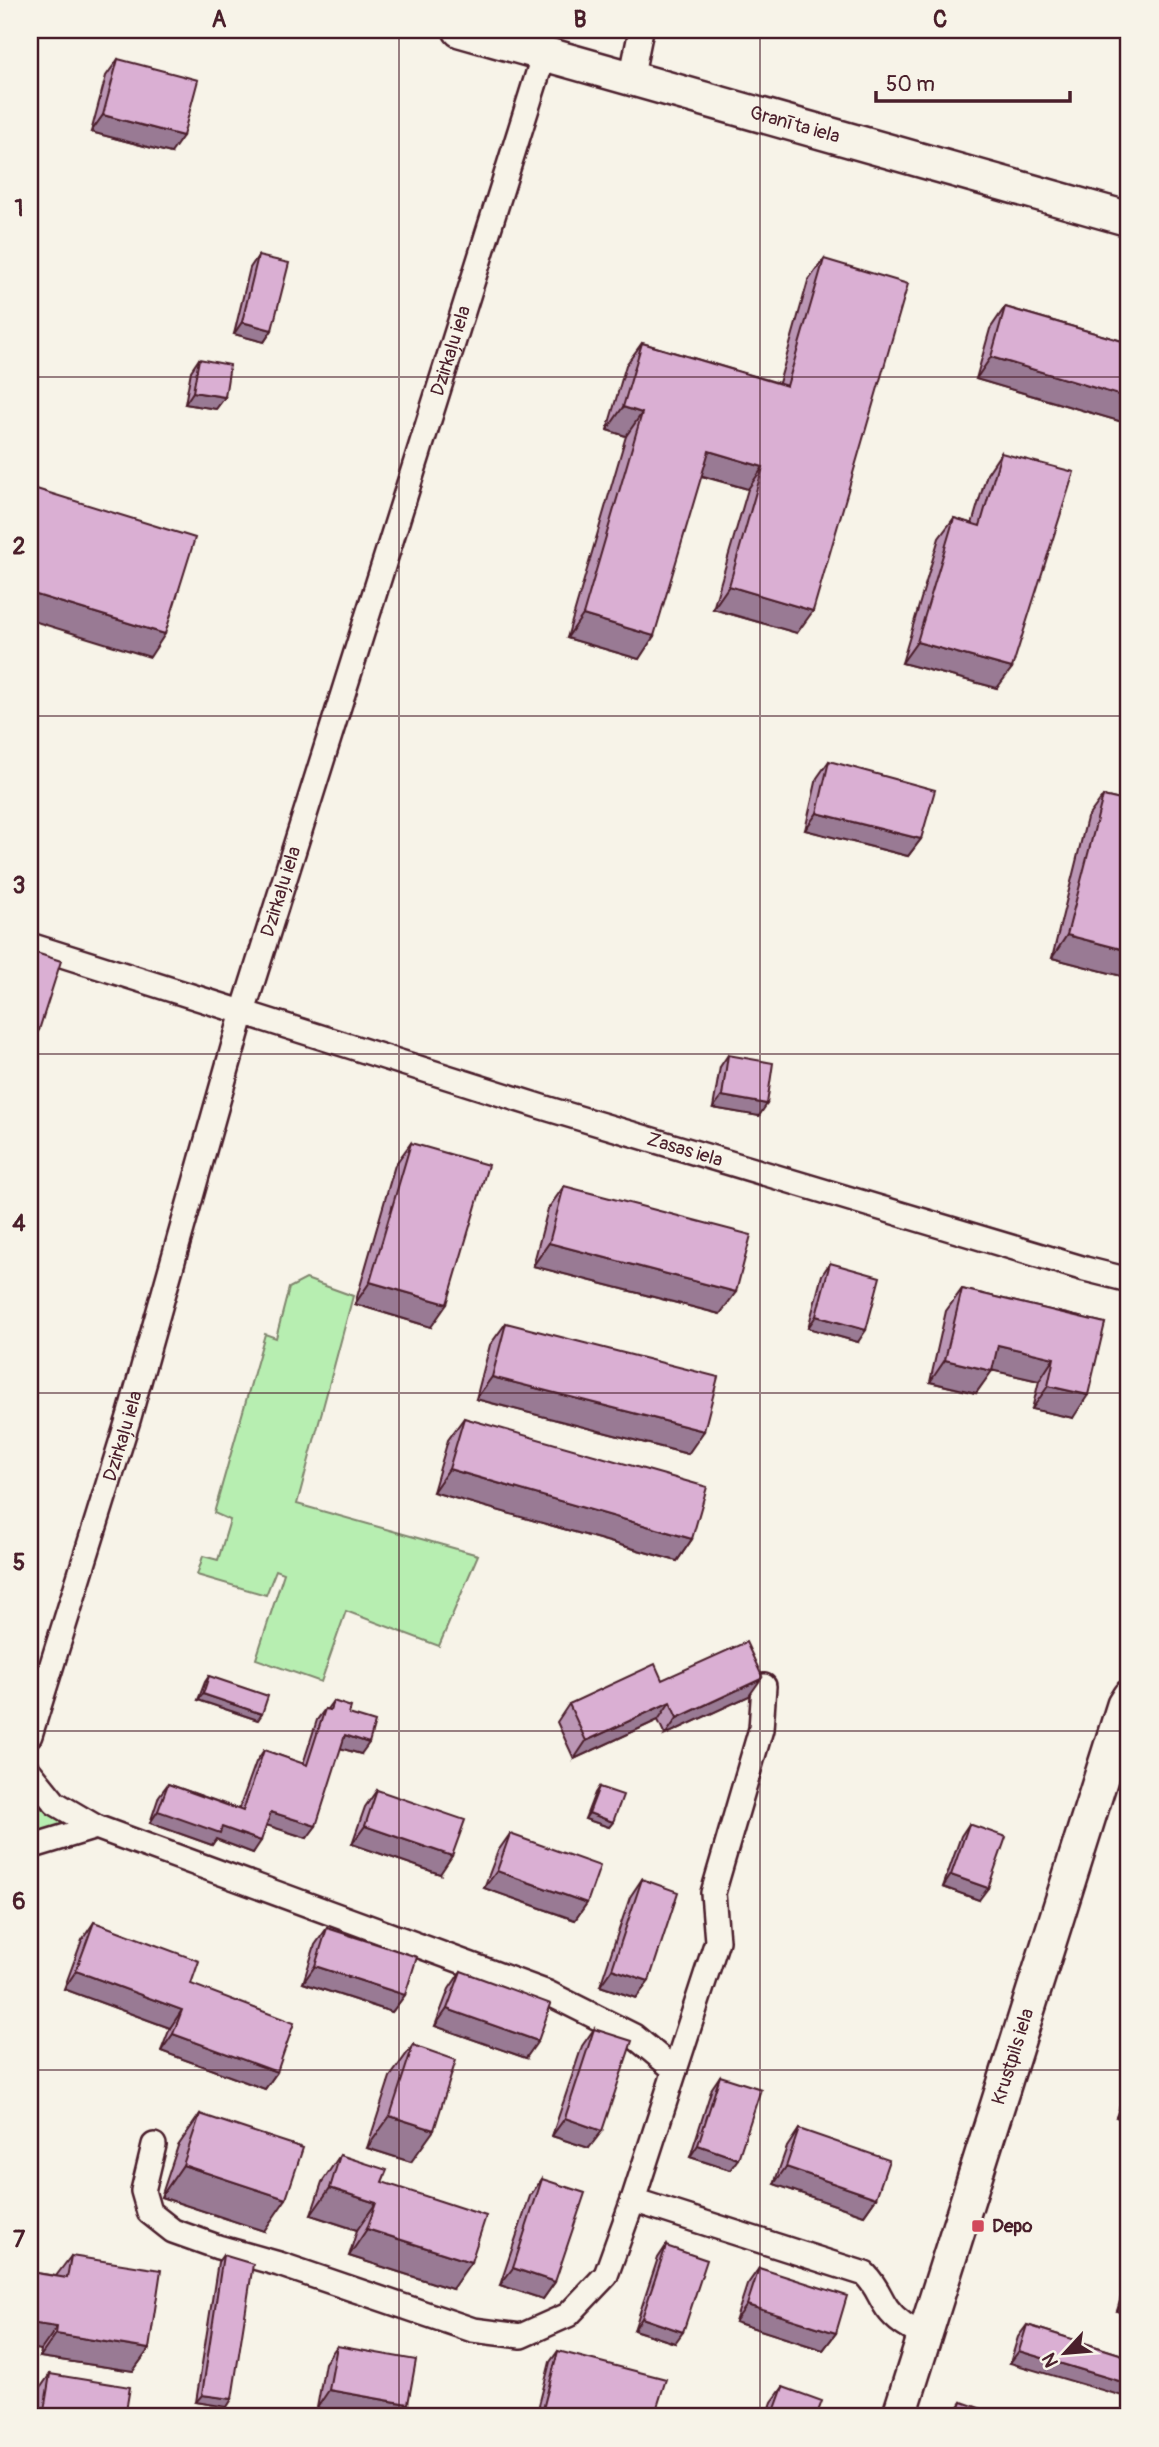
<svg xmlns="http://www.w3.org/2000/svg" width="1159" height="2447" font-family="Pangolin,sans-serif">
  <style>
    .green { fill: #b7eeb1; stroke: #80866e; stroke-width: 2 }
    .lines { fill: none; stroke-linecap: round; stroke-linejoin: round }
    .street-casing { stroke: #4a1f2b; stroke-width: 28 }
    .secondary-casing { stroke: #4a1f2b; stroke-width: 38 }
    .street { stroke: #f7f3e8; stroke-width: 23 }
    .secondary { stroke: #f7f3e8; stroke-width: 33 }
    .wall { fill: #bb96b5; stroke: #4a1f2b; stroke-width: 2 }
    .shaded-wall { fill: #997a94; stroke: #4a1f2b; stroke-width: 2 }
    .building { fill: #daafd3; stroke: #4a1f2b; stroke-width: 2 }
    .grid { fill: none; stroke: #4a1f2b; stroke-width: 2; stroke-opacity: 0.55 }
    .poi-dot { fill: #d1495b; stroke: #f7f3e8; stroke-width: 2.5 }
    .labels { text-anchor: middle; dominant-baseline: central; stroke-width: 7; stroke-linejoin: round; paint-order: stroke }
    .street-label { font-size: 19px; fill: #4a1f2b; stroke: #f7f3e8 }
    .poi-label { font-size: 19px; font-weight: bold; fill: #4a1f2b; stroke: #f7f3e8; text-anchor: start }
    .neatline { fill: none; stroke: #4a1f2b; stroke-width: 2.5 }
    .grid-label { font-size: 23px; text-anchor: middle; font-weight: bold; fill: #4a1f2b }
  </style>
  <rect width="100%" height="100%" fill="#f7f3e8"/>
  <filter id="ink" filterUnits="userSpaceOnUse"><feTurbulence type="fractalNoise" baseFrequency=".0143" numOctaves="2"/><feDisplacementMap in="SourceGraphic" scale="14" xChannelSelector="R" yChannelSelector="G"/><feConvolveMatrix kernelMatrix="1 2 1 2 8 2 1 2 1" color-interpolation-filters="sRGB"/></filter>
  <g filter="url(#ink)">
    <path class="green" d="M 306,1279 L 353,1296 L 297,1504 L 478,1555 L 439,1646 L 346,1611 L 321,1682 L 256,1659 L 284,1573 L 276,1570 L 266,1595 L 197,1575 L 203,1556 L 218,1560 L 230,1520 L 214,1513 L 265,1334 L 276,1338 L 289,1288 Z
      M 35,1805 L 73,1825 L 30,1836 L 30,1808 Z"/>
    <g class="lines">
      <g class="street-casing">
        <g id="street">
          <path d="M 631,79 L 641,30"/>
          <path id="s1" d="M 30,945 L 542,1107 L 1085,1269 L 1129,1280"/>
          <path id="s2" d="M 30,1735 L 129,1417 L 243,1012 L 544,54"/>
          <path d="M 30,1772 L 55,1803 L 96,1827 L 548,1993 L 634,2036 L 675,2070 L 633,2200 L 865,2274 C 878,2288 878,2295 887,2308 C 897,2322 909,2328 924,2336"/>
          <path d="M 30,1847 L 96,1827"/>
          <path d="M 675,2070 L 717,1941 L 713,1893 L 761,1729 L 764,1686"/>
          <path d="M 154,2145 L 143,2191 L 149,2212 L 173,2231 L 218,2247 L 279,2264 L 473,2330 L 521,2336 L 568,2315 L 606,2275 L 633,2200"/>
        </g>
      </g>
      <g class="secondary-casing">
        <g id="secondary">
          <path id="s3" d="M 460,30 L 1129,219"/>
          <path id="s4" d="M 899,2417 L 1124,1705 L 1129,1697"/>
        </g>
      </g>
      <use href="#street" class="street"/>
      <use href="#secondary" class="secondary"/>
    </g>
    <path class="wall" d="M 118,59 L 171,153 L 91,132 L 106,76 Z
      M 258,256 L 272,330 L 264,342 L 234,334 L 250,268 Z
      M 824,259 L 797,633 L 713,609 L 748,489 L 701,476 L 639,659 L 567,638 L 626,436 L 607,430 L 626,365 L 642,343 L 779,383 L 808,281 Z
      M 1005,307 L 1129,343 L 1129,424 L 976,379 L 990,329 Z
      M 199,359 L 225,397 L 216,409 L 185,404 L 191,371 Z
      M 1001,453 L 997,688 L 902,663 L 939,538 L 954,518 L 972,524 L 987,474 Z
      M 829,761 L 921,839 L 908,856 L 805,830 L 817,778 Z
      M 1103,796 L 1129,802 L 1129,978 L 1052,958 L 1087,818 Z
      M 728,1055 L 759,1116 L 713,1108 L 720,1067 Z
      M 411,1143 L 431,1327 L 355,1304 L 395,1165 Z
      M 564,1186 L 720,1314 L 533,1266 L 548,1209 Z
      M 830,1263 L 858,1342 L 808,1328 L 822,1275 Z
      M 962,1289 L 1105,1323 L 1073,1418 L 1032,1409 L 1039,1381 L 992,1370 L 976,1393 L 930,1382 L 946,1311 Z
      M 506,1323 L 688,1454 L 476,1399 L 490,1345 Z
      M 464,1418 L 692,1539 L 677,1561 L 433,1492 L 448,1440 Z
      M 209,1676 L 258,1720 L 198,1700 L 205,1682 Z
      M 662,1680 L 749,1696 L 665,1735 L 658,1720 L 574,1759 L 557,1722 L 569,1704 Z
      M 333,1701 L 349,1714 L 361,1754 L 340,1748 L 307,1838 L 267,1825 L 253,1853 L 216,1839 L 212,1845 L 150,1823 L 159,1796 L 168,1784 L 239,1809 L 256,1762 L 264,1750 L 303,1764 L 317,1720 L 325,1709 L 327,1709 Z
      M 599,1787 L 613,1822 L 609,1827 L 585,1819 L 595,1793 Z
      M 377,1790 L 440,1874 L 352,1844 L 365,1807 Z
      M 969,1824 L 979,1900 L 943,1887 L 961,1836 Z
      M 510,1834 L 587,1903 L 575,1920 L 484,1888 L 498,1851 Z
      M 642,1879 L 649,1981 L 636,1998 L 600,1986 L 630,1897 Z
      M 94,1922 L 191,1984 L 277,2072 L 265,2089 L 161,2051 L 170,2028 L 64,1989 L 82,1940 Z
      M 327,1928 L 405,1995 L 392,2012 L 303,1983 L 315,1945 Z
      M 461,1971 L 526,2058 L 435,2026 L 449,1989 Z
      M 594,2029 L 589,2148 L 552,2136 L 582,2046 Z
      M 413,2045 L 411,2162 L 367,2148 L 390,2077 Z
      M 720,2076 L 730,2170 L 690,2157 L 712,2088 Z
      M 1129,2080 L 1129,2121 L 1116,2117 Z
      M 200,2114 L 264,2231 L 161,2197 L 178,2146 Z
      M 799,2129 L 876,2198 L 864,2215 L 774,2184 L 787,2147 Z
      M 340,2155 L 382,2182 L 452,2289 L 349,2256 L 357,2230 L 311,2215 L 322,2182 Z
      M 542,2179 L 555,2282 L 543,2299 L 500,2285 L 530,2196 Z
      M 666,2246 L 675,2343 L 634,2330 L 658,2258 Z
      M 223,2255 L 227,2407 L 196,2402 L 218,2262 Z
      M 71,2256 L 149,2349 L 133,2371 L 40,2357 L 41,2350 L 30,2348 L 30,2272 L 56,2276 Z
      M 759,2268 L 836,2333 L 823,2350 L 735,2322 L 747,2285 Z
      M 1129,2269 L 1129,2315 L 1117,2311 Z
      M 1027,2325 L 1129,2357 L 1010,2363 L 1018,2337 Z
      M 337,2346 L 399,2417 L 371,2417 L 317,2408 L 325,2363 Z
      M 558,2351 L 654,2417 L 536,2417 L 550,2362 Z
      M 50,2374 L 125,2417 L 31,2417 L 34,2397 Z
      M 783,2387 L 816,2417 L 767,2417 L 772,2402 Z
      M 962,2402 L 985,2417 L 952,2417 Z"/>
    <path class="shaded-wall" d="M 103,115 L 183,136 L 171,153 L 91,132 Z
      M 242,322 L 272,330 L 264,342 L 234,334 Z
      M 991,357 L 1129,398 L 1129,424 L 976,379 Z
      M 193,392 L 225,397 L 216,409 L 185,404 Z
      M 623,407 L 642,413 L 626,436 L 607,430 Z
      M 709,451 L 763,467 L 748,489 L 693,473 Z
      M 729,586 L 813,611 L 797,633 L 713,609 Z
      M 30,593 L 165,634 L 150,657 L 30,620 Z
      M 583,615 L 654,636 L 639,659 L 567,638 Z
      M 917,642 L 1012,668 L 997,688 L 902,663 Z
      M 817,813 L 921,839 L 908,856 L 805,830 Z
      M 1067,935 L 1129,951 L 1129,978 L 1052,958 Z
      M 30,1028 L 39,1030 L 30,1044 Z
      M 722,1096 L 767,1104 L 759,1116 L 713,1108 Z
      M 549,1243 L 736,1292 L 720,1314 L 533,1266 Z
      M 370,1282 L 447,1304 L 431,1327 L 355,1304 Z
      M 816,1316 L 866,1330 L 858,1342 L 808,1328 Z
      M 998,1345 L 1054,1358 L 1039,1381 L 982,1368 Z
      M 945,1360 L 992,1371 L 976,1393 L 930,1382 Z
      M 492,1377 L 704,1431 L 688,1454 L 476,1399 Z
      M 1048,1386 L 1088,1395 L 1073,1418 L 1032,1409 Z
      M 449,1469 L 692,1539 L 677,1561 L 433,1492 Z
      M 761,1679 L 749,1696 L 665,1735 L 677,1718 Z
      M 203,1694 L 262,1714 L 258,1720 L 198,1700 Z
      M 670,1702 L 658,1720 L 574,1759 L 586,1741 Z
      M 345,1735 L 369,1743 L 361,1754 L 336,1747 Z
      M 158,1811 L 222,1827 L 261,1841 L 253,1853 L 216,1839 L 212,1845 L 150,1823 Z
      M 271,1812 L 316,1826 L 307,1838 L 263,1824 Z
      M 589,1813 L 613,1822 L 609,1827 L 585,1819 Z
      M 365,1826 L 452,1856 L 440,1874 L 352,1844 Z
      M 497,1871 L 587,1903 L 575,1920 L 484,1888 Z
      M 951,1875 L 988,1888 L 979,1900 L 943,1887 Z
      M 315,1966 L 405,1995 L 392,2012 L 303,1983 Z
      M 612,1969 L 649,1981 L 636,1998 L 600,1986 Z
      M 76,1971 L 182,2010 L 170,2028 L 64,1989 Z
      M 447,2009 L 538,2041 L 526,2058 L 435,2026 Z
      M 173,2034 L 277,2072 L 265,2089 L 161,2051 Z
      M 1129,2099 L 1129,2121 L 1116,2117 Z
      M 390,2116 L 434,2130 L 411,2162 L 367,2148 Z
      M 565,2118 L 602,2131 L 589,2148 L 552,2136 Z
      M 698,2145 L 738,2159 L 730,2170 L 690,2157 Z
      M 183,2165 L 286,2199 L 264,2231 L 161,2197 Z
      M 786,2167 L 876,2198 L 864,2215 L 774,2184 Z
      M 330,2188 L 376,2203 L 357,2230 L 311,2215 Z
      M 367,2229 L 471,2262 L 452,2289 L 349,2256 Z
      M 513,2268 L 555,2282 L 543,2299 L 500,2285 Z
      M 1129,2294 L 1129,2315 L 1117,2311 Z
      M 747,2305 L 836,2333 L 823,2350 L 735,2322 Z
      M 642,2318 L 683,2332 L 675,2343 L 634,2330 Z
      M 30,2323 L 57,2327 L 41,2350 L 30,2348 Z
      M 56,2334 L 149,2349 L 133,2371 L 40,2357 Z
      M 1019,2351 L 1129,2384 L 1129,2398 L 1010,2363 Z
      M 329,2390 L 408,2404 L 399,2417 L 371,2417 L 317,2408 Z
      M 202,2395 L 232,2399 L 227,2407 L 196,2402 Z"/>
    <path class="building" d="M 30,30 L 37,30 L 30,54 Z
      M 118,59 L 198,80 L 183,136 L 103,115 Z
      M 258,256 L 289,263 L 272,330 L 242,322 Z
      M 824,259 L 908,284 L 813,611 L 729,586 L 763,467 L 709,451 L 654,636 L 583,615 L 642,413 L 623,407 L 642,343 L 787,386 Z
      M 1005,307 L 1129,343 L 1129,398 L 991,357 Z
      M 199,359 L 230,365 L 225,397 L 193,392 Z
      M 1001,453 L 1074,472 L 1012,668 L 917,642 L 954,518 L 980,526 Z
      M 30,487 L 195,538 L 165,634 L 30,593 Z
      M 829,761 L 935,790 L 921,839 L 817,813 Z
      M 1103,796 L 1129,802 L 1129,951 L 1067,935 Z
      M 30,951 L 61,961 L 39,1030 L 30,1028 Z
      M 728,1055 L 773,1063 L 767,1104 L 722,1096 Z
      M 411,1143 L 488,1165 L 447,1304 L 370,1282 Z
      M 564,1186 L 751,1235 L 736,1292 L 549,1243 Z
      M 830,1263 L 880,1277 L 866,1330 L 816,1316 Z
      M 962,1289 L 1105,1323 L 1088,1395 L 1048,1386 L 1054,1358 L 998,1345 L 992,1371 L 945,1360 Z
      M 506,1323 L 718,1377 L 704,1431 L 492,1377 Z
      M 464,1418 L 707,1487 L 692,1539 L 449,1469 Z
      M 746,1642 L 762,1676 L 761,1679 L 677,1718 L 670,1702 L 586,1741 L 569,1704 L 655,1664 L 662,1680 Z
      M 209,1676 L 268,1696 L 262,1714 L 203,1694 Z
      M 333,1701 L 351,1707 L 349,1714 L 375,1722 L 369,1743 L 345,1735 L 316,1826 L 271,1812 L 261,1841 L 222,1827 L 220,1833 L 158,1811 L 168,1784 L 243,1811 L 264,1750 L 307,1765 L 325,1709 L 330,1710 Z
      M 599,1787 L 623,1795 L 613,1822 L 589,1813 Z
      M 377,1790 L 465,1820 L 452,1856 L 365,1826 Z
      M 969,1824 L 1006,1837 L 988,1888 L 951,1875 Z
      M 510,1834 L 600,1866 L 587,1903 L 497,1871 Z
      M 642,1879 L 678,1892 L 649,1981 L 612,1969 Z
      M 94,1922 L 199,1961 L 191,1984 L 294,2023 L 277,2072 L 173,2034 L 182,2010 L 76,1971 Z
      M 327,1928 L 417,1957 L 405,1995 L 315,1966 Z
      M 461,1971 L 551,2004 L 538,2041 L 447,2009 Z
      M 594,2029 L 632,2041 L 602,2131 L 565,2118 Z
      M 413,2045 L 456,2060 L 434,2130 L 390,2116 Z
      M 720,2076 L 761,2089 L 738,2159 L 698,2145 Z
      M 200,2114 L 303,2148 L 286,2199 L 183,2165 Z
      M 799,2129 L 889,2160 L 876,2198 L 786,2167 Z
      M 340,2155 L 387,2170 L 382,2182 L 486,2216 L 471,2262 L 367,2229 L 376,2203 L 330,2188 Z
      M 542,2179 L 585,2193 L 555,2282 L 513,2268 Z
      M 666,2246 L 707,2260 L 683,2332 L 642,2318 Z
      M 223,2255 L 253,2264 L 232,2399 L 202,2395 Z
      M 71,2256 L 161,2270 L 149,2349 L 56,2334 L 57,2327 L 30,2323 L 30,2272 L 67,2278 Z
      M 759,2268 L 847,2296 L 836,2333 L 747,2305 Z
      M 1027,2325 L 1129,2357 L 1129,2384 L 1019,2351 Z
      M 337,2346 L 416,2360 L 408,2404 L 329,2390 Z
      M 558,2351 L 666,2379 L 654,2417 L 541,2417 Z
      M 50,2374 L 130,2387 L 125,2417 L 43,2417 Z
      M 783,2387 L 822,2401 L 816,2417 L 772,2417 Z
      M 962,2402 L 988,2411 L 985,2417 L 957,2417 Z"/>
  </g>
  <path class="grid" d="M 399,30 L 399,2417M 760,30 L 760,2417M 30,377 L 1129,377M 30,716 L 1129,716M 30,1054 L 1129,1054M 30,1393 L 1129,1393M 30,1731 L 1129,1731M 30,2070 L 1129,2070"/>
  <rect class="poi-dot" x="971" y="2219" width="14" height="14" rx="3.5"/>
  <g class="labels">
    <g class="street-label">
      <text stroke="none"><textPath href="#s3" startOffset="348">Granīta iela</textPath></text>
      <text stroke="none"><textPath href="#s2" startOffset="1447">Dzirkaļu iela</textPath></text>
      <text stroke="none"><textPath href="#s2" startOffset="880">Dzirkaļu iela</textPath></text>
      <text stroke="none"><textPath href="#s1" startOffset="686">Zasas iela</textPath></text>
      <text stroke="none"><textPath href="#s2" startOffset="313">Dzirkaļu iela</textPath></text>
      <text stroke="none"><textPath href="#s4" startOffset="378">Krustpils iela</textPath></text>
    </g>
    <g class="poi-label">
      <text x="992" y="2226">Depo</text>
    </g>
  </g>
  <rect width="1159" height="2447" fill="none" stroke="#f7f3e8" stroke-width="77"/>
  <g transform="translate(1065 2353) rotate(244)" stroke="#f7f3e8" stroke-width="5" paint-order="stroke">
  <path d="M0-5L12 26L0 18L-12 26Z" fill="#4a1f2b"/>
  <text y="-10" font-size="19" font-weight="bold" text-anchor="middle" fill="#4a1f2b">N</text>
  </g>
  <path d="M876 91v10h194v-10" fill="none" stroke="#4a1f2b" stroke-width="3.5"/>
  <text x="886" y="91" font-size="21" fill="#4a1f2b" stroke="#f7f3e8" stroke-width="5" paint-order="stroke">50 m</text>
  <rect x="38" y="38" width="1082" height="2370" class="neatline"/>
  <g class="grid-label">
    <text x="219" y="27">A</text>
    <text x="580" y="27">B</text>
    <text x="940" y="27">C</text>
    <text x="19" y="216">1</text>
    <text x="19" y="554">2</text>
    <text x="19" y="893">3</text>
    <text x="19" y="1231">4</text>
    <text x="19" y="1570">5</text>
    <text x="19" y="1909">6</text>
    <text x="19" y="2247">7</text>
  </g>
</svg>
